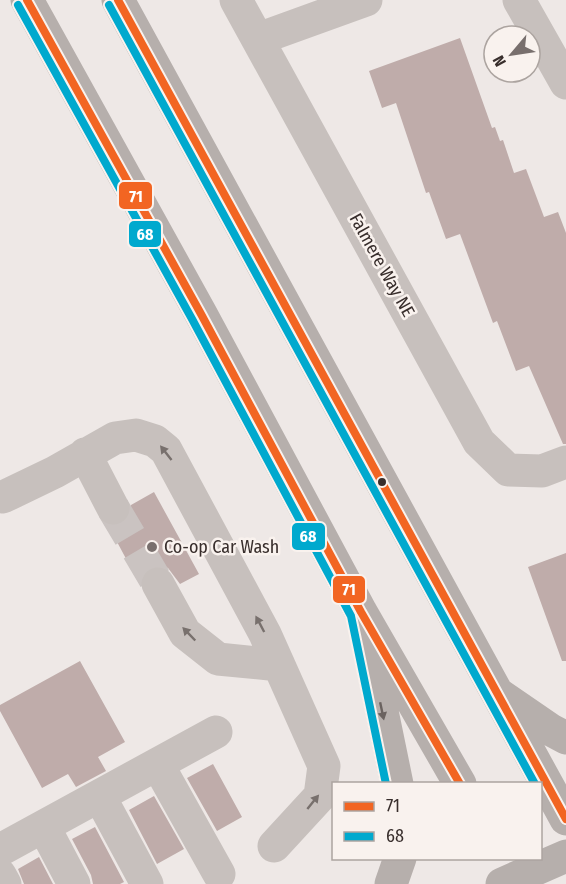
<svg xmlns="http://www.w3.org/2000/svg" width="566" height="884" font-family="'Fira Sans Condensed',sans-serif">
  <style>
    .building { fill: #bfacaa }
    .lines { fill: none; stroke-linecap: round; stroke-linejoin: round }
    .minor-tunnel { stroke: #cac3c1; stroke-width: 33; stroke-dasharray: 33 16; stroke-linecap: butt }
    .minor { stroke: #c7c0bd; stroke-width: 33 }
    .major { stroke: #b6afac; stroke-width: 33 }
    .bus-1-casing { stroke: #f9f2ee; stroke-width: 12 }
    .bus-2-casing { stroke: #f9f2ee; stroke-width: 12 }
    .bus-1 { stroke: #f26522; stroke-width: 8 }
    .bus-2 { stroke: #00a9ce; stroke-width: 8 }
    .oneway { fill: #78706d }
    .oneway2 { fill: #6a625f }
    .bus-dot { fill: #382e2c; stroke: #f9f2ee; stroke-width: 2 }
    .poi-dot { fill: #786f6d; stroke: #f9f2ee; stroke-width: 2 }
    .labels { text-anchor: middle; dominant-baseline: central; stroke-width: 5; stroke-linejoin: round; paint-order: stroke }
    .street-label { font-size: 18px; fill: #382e2c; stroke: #f9f2ee }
    .poi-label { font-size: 18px; fill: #382e2c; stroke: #f9f2ee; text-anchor: start }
    .line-badge { stroke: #f9f2ee; stroke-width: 2 }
    .badge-label { font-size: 16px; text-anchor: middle; font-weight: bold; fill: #fff }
  </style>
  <rect width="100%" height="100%" fill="#eee8e6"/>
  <path class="building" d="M 460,38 L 492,128 L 495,127 L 500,141 L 503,140 L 514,173 L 526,169 L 544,217 L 558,212 L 566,233 L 566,444 L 563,444 L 529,366 L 516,371 L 497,321 L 493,323 L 460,234 L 446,239 L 429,192 L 426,193 L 396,103 L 382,108 L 369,71 Z
    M 154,492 L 199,574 L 180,584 L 168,568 L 159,565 L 148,568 L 142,574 L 139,583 L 108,525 L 113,527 L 122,524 L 129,518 L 131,505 Z
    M 566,553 L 566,661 L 562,661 L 528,567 Z
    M 80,661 L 125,742 L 98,757 L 106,771 L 76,787 L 68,774 L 42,788 L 0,711 L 0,705 Z
    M 213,764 L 242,817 L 217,831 L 187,778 Z
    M 154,796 L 184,849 L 157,864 L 129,810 Z
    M 95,827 L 124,882 L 120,884 L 93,884 L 91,875 L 72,839 Z
    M 39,857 L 53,884 L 24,884 L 18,869 Z"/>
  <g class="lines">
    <path class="minor-tunnel" d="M 113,508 L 158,584"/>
    <path class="minor" d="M 236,0 L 479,442 L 508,470 L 542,471 L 566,462
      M 519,0 L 566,83
      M 258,39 L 366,0
      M 85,454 L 113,508
      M 3,497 L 55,472 L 115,438 L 136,435 L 155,441 L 166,450 L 265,634 L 324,766 L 320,796 L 274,846
      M 158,584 L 185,633 L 218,659 L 279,665
      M 158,765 L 219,874
      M 100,797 L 147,884
      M 44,827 L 74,884
      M 0,850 L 216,732
      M 0,875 L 5,884"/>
    <path class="major" d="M 27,0 L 201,314 L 361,612 L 460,784
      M 118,0 L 566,819
      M 368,643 L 397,784
      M 500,695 L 551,730 L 566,738
      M 391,884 L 400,858
      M 502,884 L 566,856"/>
    <g class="bus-1-casing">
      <path id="bus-1" d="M 27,0 L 201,314 L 361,612 L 460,784
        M 118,0 L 566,819"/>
    </g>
    <g class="bus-2-casing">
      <path id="bus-2" d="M 18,5 L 192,319 L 351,616 L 386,784
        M 109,5 L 535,784"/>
    </g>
    <use href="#bus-1" class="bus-1"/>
    <use href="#bus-2" class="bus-2"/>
  </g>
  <defs><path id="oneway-solid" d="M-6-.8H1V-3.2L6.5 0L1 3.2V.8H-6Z" transform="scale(1.5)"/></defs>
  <g class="oneway">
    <use href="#oneway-solid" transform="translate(166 453) rotate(-128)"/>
    <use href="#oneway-solid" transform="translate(260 624) rotate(-118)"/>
    <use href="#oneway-solid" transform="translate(189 634) rotate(-134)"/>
    <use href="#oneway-solid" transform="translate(313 802) rotate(-51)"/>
  </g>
  <use class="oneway2" href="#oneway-solid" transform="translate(382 711) rotate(78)"/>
  <circle class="bus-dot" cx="382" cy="482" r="5"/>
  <circle class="poi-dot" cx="152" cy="547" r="6"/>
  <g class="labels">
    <g class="street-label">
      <text transform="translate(382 265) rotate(61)">Falmere Way NE</text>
    </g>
    <g class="poi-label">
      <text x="164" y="547">Co-op Car Wash</text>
    </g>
  </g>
  <g class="line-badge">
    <rect x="118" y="181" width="35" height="29" rx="6" fill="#f26522"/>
    <rect x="128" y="220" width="34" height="28" rx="6" fill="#00a9ce"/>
    <rect x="291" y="522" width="35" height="29" rx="6" fill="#00a9ce"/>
    <rect x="332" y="575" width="34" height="29" rx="6" fill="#f26522"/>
  </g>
  <g class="badge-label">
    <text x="136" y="202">71</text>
    <text x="145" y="240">68</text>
    <text x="308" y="542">68</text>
    <text x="349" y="595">71</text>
  </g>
  <rect x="332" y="782" width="210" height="78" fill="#f9f2ee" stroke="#aca4a0" stroke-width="1.5"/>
  <rect x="344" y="802" width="30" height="9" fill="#f26522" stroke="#aca4a0" stroke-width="1.5"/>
  <text x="386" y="812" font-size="18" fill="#382e2c">71</text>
  <rect x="344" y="832" width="30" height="9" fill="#00a9ce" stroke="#aca4a0" stroke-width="1.5"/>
  <text x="386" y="842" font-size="18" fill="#382e2c">68</text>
  <g transform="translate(512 54) rotate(241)"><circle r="28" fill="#f9f2ee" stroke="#aca4a0" stroke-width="1.5"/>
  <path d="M0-4.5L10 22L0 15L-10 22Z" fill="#786f6d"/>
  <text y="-9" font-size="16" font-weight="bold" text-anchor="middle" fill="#382e2c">N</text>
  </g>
</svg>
